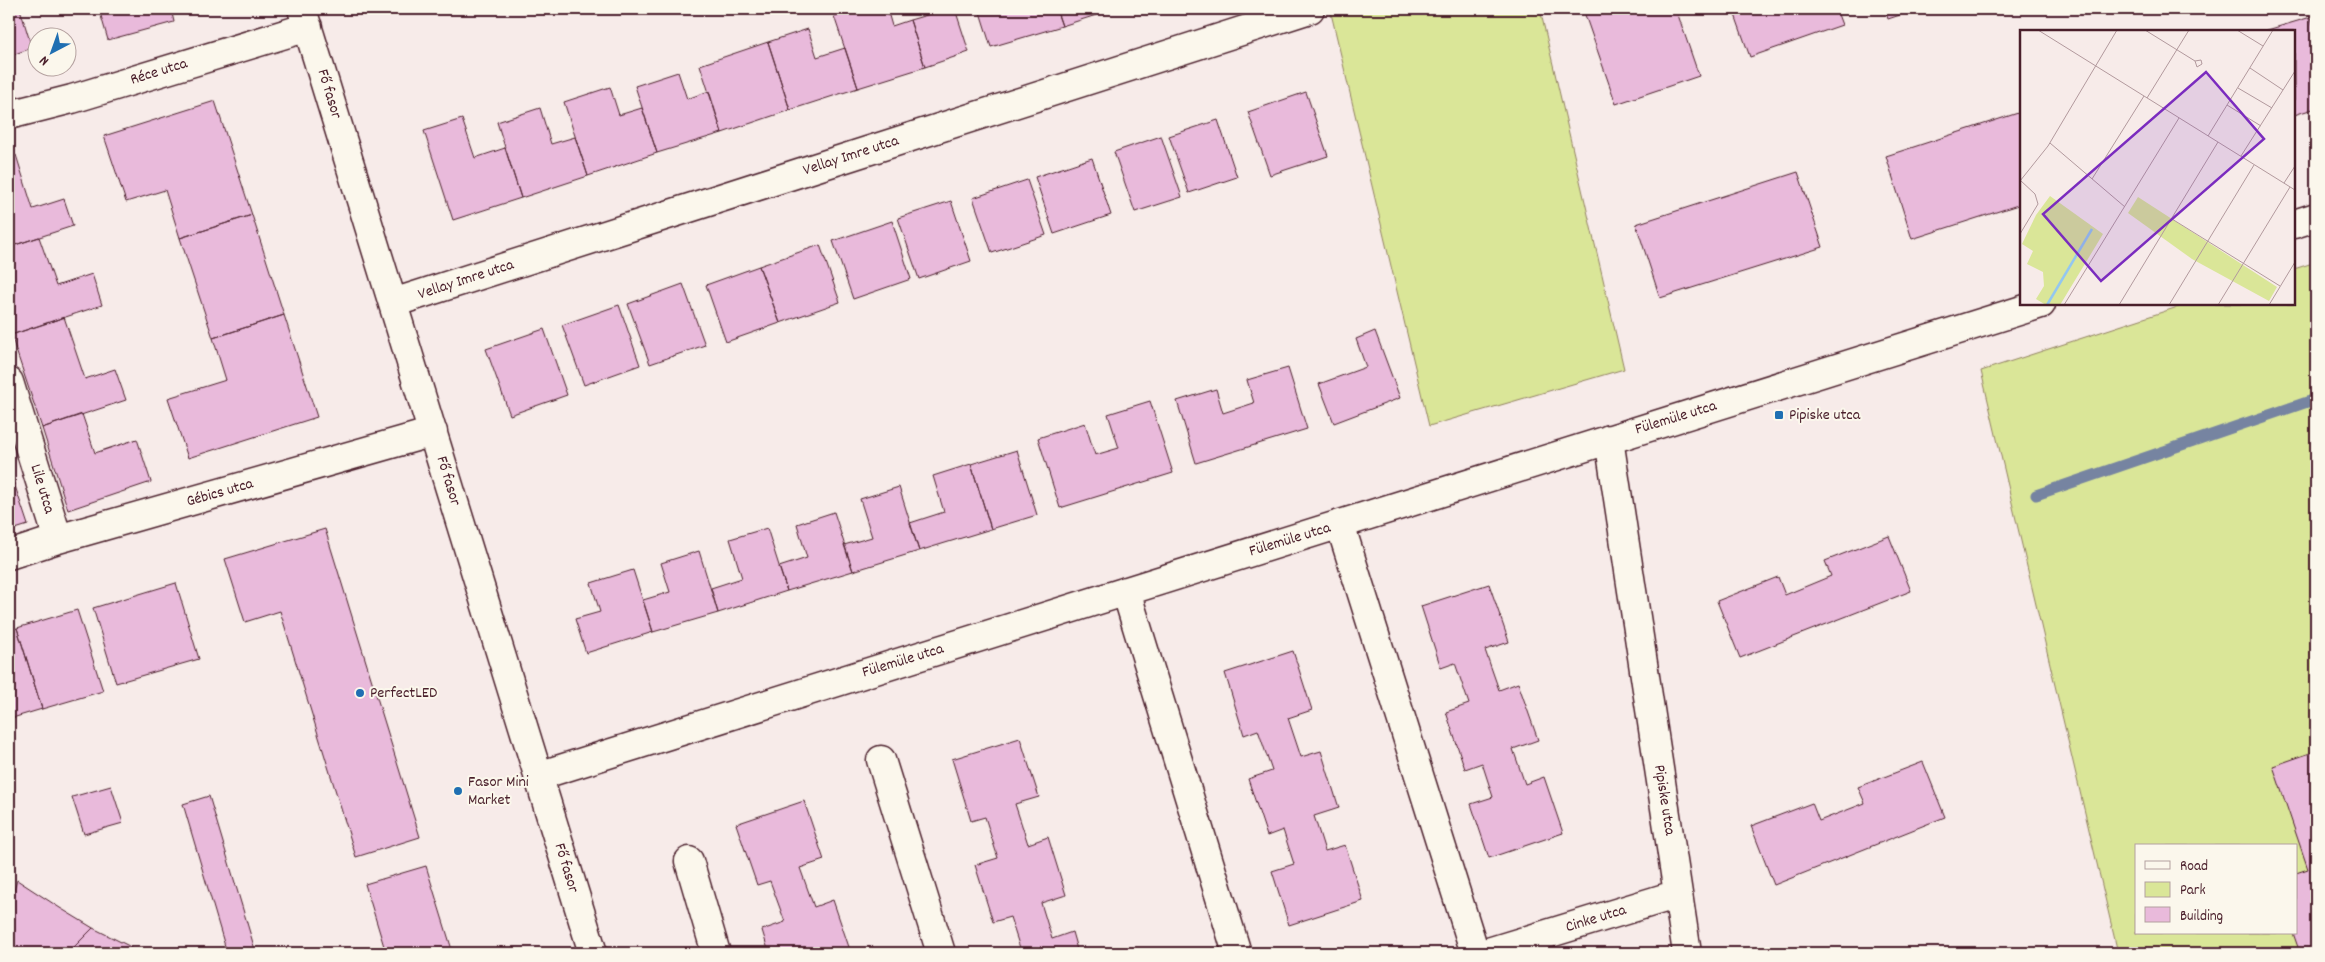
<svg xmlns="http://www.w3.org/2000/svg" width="2325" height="962" font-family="Dekko,sans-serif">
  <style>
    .green { fill: #dae698; stroke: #928262; fill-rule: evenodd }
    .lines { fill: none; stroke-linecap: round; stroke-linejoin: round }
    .stream { stroke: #7684a1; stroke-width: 11 }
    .building { fill: #e9badb; stroke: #4a1f2b }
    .minor-casing { stroke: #4a1f2b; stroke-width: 31 }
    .minor { stroke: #fbf7ec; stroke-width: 28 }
    .poi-dot { fill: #1f6fb2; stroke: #fbf7ec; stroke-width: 2 }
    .labels { text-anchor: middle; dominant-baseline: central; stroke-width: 4; stroke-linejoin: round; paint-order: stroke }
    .street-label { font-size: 16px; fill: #4a1f2b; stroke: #fbf7ec }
    .poi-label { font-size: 16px; fill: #4a1f2b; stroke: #fbf7ec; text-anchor: start }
    .inset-river { fill: none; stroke: #93c7f0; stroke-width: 2.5 }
    .inset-road { fill: none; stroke: #b2999d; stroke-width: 1 }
    .view { fill: #7b2cbf; fill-opacity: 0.15; stroke: #7b2cbf; stroke-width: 2.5 }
    .inset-edge { fill: none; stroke: #4a1f2b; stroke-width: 2.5 }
  </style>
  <rect width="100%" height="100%" fill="#f7ebe9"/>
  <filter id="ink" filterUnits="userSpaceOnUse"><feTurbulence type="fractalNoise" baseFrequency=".02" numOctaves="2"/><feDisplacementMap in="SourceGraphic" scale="10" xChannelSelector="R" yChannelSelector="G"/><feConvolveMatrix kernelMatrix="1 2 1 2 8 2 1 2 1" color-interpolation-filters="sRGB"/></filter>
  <g filter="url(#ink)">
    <path class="green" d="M 1330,9 L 1540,9 L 1624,369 L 1429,426 Z
      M 2316,262 L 2316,953 L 2118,953 L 1981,371 L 2187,304 L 2294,304 L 2294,269 ZM 2136,846 L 2296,846 L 2296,933 L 2136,933 Z"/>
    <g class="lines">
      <path class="stream" d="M 2036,495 L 2316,399"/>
    </g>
    <path class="building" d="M 9,9 L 20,9 L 32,48 L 9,56 Z
      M 99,9 L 171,9 L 174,22 L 108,40 Z
      M 858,9 L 887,9 L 892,26 L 910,20 L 925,67 L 858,88 L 834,16 Z
      M 947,9 L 955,9 L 969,52 L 925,67 L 910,20 Z
      M 979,9 L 1056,9 L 1062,26 L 991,47 Z
      M 1056,9 L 1115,9 L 1062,26 Z
      M 1583,9 L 1676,9 L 1699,76 L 1616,104 Z
      M 1733,9 L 1836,9 L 1842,25 L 1750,57 Z
      M 1885,9 L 1918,9 L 1888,19 Z
      M 2311,17 L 2316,34 L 2316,108 L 2294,115 L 2294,31 L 2264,31 Z
      M 808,29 L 817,57 L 845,48 L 858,88 L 790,110 L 768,42 Z
      M 768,42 L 790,110 L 722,133 L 700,65 Z
      M 678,72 L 687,99 L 709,91 L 722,133 L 657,153 L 635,86 Z
      M 610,87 L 619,115 L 642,108 L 657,153 L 588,176 L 564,102 Z
      M 1306,92 L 1328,156 L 1270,175 L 1248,112 Z
      M 215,101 L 252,215 L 180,238 L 165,190 L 126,202 L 104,136 Z
      M 540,108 L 551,144 L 575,137 L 588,176 L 521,198 L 497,122 Z
      M 2021,112 L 2021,204 L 1912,239 L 1886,156 Z
      M 462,119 L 475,158 L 505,148 L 521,198 L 453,220 L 424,131 Z
      M 1218,120 L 1237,177 L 1189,193 L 1169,136 Z
      M 1161,136 L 1182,197 L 1135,212 L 1114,152 Z
      M 16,155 L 33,209 L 64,199 L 73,226 L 9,247 L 9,157 Z
      M 1092,158 L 1111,215 L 1054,234 L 1035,177 Z
      M 1798,172 L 1823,247 L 1660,298 L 1636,224 Z
      M 1027,180 L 1046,235 L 992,253 L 973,198 Z
      M 951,201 L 971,261 L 919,279 L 898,218 Z
      M 252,215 L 284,315 L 213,338 L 180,238 Z
      M 892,221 L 911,279 L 853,299 L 833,241 Z
      M 39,237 L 56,286 L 92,274 L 102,305 L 11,335 L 9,330 L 9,247 Z
      M 820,245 L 840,302 L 780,323 L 759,266 Z
      M 759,266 L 780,323 L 726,342 L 706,285 Z
      M 683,284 L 705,345 L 650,364 L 628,304 Z
      M 619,305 L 640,365 L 584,385 L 562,325 Z
      M 284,315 L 317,417 L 188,458 L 168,398 L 226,380 L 213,338 Z
      M 64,317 L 85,379 L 115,369 L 126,400 L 42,428 L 11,335 Z
      M 544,329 L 567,395 L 510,415 L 486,349 Z
      M 1375,331 L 1400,398 L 1334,423 L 1319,384 L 1366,367 L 1356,339 Z
      M 1288,368 L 1307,429 L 1196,463 L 1177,401 L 1216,389 L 1223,413 L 1254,403 L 1247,380 Z
      M 1150,401 L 1173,473 L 1060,508 L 1038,438 L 1085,423 L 1095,455 L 1119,448 L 1108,414 Z
      M 82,414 L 95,453 L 137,439 L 151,482 L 68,510 L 42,428 Z
      M 1017,450 L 1037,515 L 991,529 L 971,464 Z
      M 971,464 L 991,529 L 919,551 L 910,523 L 944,512 L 933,476 Z
      M 9,468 L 28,525 L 9,531 Z
      M 899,487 L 919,551 L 853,571 L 844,545 L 872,537 L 860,499 Z
      M 834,512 L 853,571 L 787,591 L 779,567 L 807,558 L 797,524 Z
      M 767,528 L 787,591 L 718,613 L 711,588 L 742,578 L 730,539 Z
      M 325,529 L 420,837 L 356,857 L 280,611 L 245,622 L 225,559 Z
      M 1889,536 L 1911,591 L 1740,658 L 1717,601 L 1778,577 L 1785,595 L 1831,576 L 1825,561 Z
      M 699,551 L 718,613 L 653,632 L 643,600 L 670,592 L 661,563 Z
      M 633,570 L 653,632 L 586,653 L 575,619 L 600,612 L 591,583 Z
      M 176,583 L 199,659 L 116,683 L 93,608 Z
      M 1489,584 L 1509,642 L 1485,650 L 1499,690 L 1518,683 L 1538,740 L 1513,749 L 1525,784 L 1544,777 L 1563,833 L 1489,858 L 1471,804 L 1493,797 L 1482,763 L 1465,769 L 1446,712 L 1469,704 L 1455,663 L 1441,668 L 1421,606 Z
      M 77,610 L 103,691 L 42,709 L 17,628 Z
      M 17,628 L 42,709 L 9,719 L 9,631 Z
      M 1293,651 L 1312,710 L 1288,718 L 1301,757 L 1321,751 L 1339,808 L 1314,816 L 1325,851 L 1345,845 L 1363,901 L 1289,925 L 1272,871 L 1294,864 L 1283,830 L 1267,836 L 1248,779 L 1272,771 L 1258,730 L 1244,735 L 1225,673 Z
      M 1020,738 L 1039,797 L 1015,804 L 1028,844 L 1048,837 L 1066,895 L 1041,903 L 1052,939 L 1072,932 L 1078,953 L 1013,953 L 1021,951 L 1010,917 L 993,922 L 975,865 L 998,858 L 985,817 L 971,821 L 952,759 Z
      M 2316,751 L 2316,953 L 2300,953 L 2293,933 L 2296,933 L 2296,873 L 2308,869 L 2273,766 Z
      M 1923,762 L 1945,817 L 1774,885 L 1751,826 L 1812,803 L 1819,821 L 1865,803 L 1858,787 Z
      M 111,786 L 123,823 L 84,834 L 72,797 Z
      M 209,796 L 256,953 L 227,953 L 183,804 Z
      M 804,801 L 824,860 L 800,868 L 814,907 L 833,900 L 851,953 L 769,953 L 762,930 L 785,922 L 770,881 L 757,885 L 736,824 Z
      M 426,866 L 453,953 L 386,953 L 365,884 Z
      M 17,880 L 60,908 L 93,928 L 68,953 L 9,953 L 9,908 Z
      M 93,928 L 129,946 L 136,953 L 68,953 Z"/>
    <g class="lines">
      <g class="minor-casing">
        <path id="minor" d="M 302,9 L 593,953
          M 9,115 L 72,99 L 308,27
          M 2294,224 L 2316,217
          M 393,303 L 1310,9
          M 9,382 L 58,539
          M 1609,439 L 1687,953
          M 1340,524 L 1475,953
          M 9,555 L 58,539 L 433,432
          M 1126,591 L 1237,953
          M 881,760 L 941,953
          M 538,776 L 2041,304
          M 689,861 L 716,953
          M 1485,953 L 1678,894"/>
      </g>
      <use href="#minor" class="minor"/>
    </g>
  </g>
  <g class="poi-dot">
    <rect x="1774" y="410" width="10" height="10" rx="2.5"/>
    <circle cx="360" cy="693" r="5"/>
    <circle cx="458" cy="791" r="5"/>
  </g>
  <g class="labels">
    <g class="street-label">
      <text transform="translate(159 72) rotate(-17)">Réce utca</text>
      <text transform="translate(329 94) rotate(73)">Fő fasor</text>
      <text transform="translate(851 156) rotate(-18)">Vellay Imre utca</text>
      <text transform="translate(466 280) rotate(-18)">Vellay Imre utca</text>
      <text transform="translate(1676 418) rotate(-17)">Fülemüle utca</text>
      <text transform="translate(448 481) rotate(73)">Fő fasor</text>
      <text transform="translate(42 489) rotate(73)">Lile utca</text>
      <text transform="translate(220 493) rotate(-16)">Gébics utca</text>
      <text transform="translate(1290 540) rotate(-17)">Fülemüle utca</text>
      <text transform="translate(903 661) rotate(-17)">Fülemüle utca</text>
      <text transform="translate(1664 800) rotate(81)">Pipiske utca</text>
      <text transform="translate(566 868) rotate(73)">Fő fasor</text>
      <text transform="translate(1596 919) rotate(-17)">Cinke utca</text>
    </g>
    <g class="poi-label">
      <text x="1789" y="415">Pipiske utca</text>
      <text x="370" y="693">PerfectLED</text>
      <text x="468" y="782">Fasor Mini<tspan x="468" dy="18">Market</tspan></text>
    </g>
  </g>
  <g transform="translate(2020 30)">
    <rect width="275" height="275" fill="#f7ebe9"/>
    <path d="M 30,166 L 83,204 L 40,275 L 26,275 L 16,269 L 24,256 L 23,242 L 7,234 L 13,221 L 2,214 L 16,185 ZM 118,167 L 257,257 L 249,271 L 172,229 L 108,183 Z" fill="#dae698"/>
    <path class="inset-river" d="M 27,275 L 72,199"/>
    <path class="inset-road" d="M 18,0 L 275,160M 125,0 L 175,31 L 181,30 L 182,34 L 177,37 L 175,31M 217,0 L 243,16M 230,38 L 263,60 L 275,41M 218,58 L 252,78M 127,68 L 169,0M 207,75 L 241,96M 188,106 L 253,0M 30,113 L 105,177M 221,126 L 263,60M 72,149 L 124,66M 0,150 L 15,164 L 18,174 L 0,204M 0,151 L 28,116 L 97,0M 264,153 L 275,136M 152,189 L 260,256M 44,275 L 159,88M 99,275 L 198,112M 149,275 L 234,135M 198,275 L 270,157M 249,275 L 275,232"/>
    <path class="view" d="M 186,42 L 244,109 L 81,251 L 23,184 Z"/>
    <rect width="275" height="275" class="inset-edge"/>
  </g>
  <rect width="2325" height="962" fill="none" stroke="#fbf7ec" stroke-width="30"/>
  <rect x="15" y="15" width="2295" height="932" fill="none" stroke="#4a1f2b" stroke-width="2" filter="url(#ink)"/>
  <rect x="2135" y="844" width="162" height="90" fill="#fbf7ec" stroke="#b4a19f"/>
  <rect x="2145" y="861" width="25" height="8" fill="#fbf7ec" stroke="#b4a19f"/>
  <text x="2180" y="870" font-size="15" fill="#4a1f2b">Road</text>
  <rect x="2145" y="882" width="25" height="15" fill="#dae698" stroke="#b4a19f"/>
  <text x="2180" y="894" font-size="15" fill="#4a1f2b">Park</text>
  <rect x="2145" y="907" width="25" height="15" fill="#e9badb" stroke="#b4a19f"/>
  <text x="2180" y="920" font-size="15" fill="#4a1f2b">Building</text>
  <g transform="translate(52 52) rotate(221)"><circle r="24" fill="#fbf7ec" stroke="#b4a19f"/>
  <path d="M0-4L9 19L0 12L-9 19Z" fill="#1f6fb2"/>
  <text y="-8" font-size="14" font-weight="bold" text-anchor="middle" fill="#4a1f2b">N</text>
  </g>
</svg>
